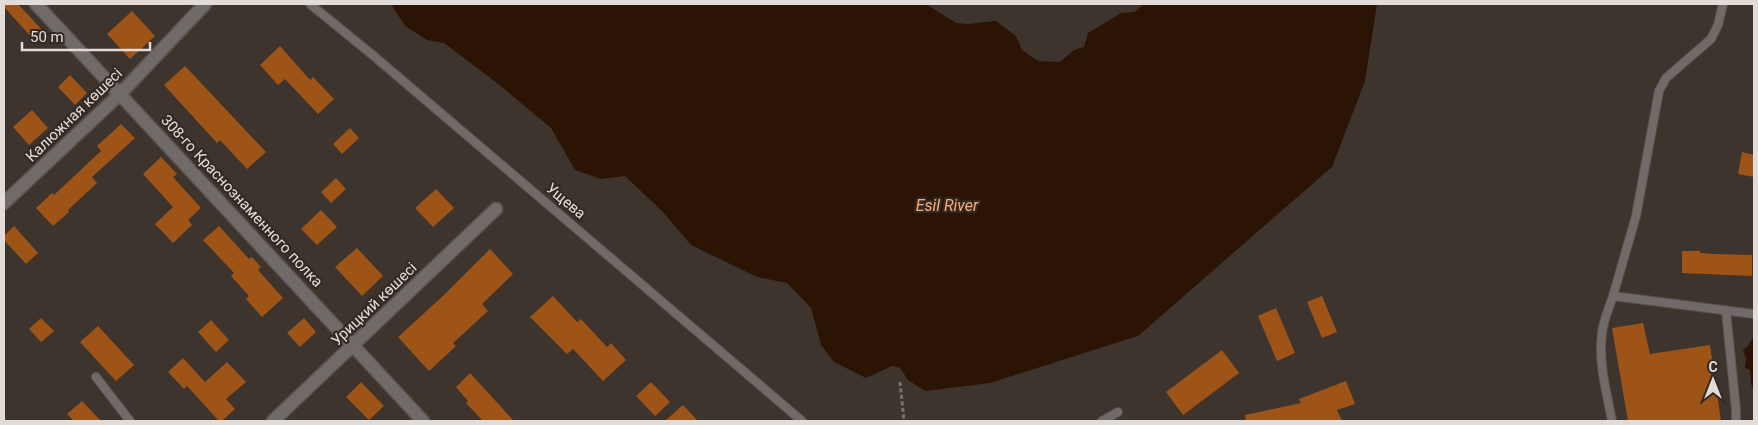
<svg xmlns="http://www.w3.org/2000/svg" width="1758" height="425" font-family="Roboto,sans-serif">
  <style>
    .water { fill: #2c1404 }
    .building { fill: #9e5416 }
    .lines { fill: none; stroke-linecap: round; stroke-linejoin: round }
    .lane-casing { stroke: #5c524d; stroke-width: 10 }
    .street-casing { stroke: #5c524d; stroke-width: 15 }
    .path { stroke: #79716c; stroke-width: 3; stroke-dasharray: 4 2.5; stroke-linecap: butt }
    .lane { stroke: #706b68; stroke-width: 8 }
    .street { stroke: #706b68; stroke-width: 12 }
    .labels { text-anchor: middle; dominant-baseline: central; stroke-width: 4.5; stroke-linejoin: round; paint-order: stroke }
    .street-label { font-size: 15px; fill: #e2dcd8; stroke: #342a24 }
    .water-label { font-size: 16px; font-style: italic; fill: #fdab73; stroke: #342a24 }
  </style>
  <rect width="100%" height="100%" fill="#3e342e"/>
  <path class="water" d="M 391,4 L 926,4 L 956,23 L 968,24 L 996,21 L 1016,36 L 1022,50 L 1038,61 L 1060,62 L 1074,50 L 1084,47 L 1088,33 L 1121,13 L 1135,12 L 1143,4 L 1377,4 L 1365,81 L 1332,167 L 1138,336 L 990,383 L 925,391 L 908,380 L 900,368 L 892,366 L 866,378 L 834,362 L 821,345 L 811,308 L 787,283 L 757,277 L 691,245 L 663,212 L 625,176 L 601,179 L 575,170 L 551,128 L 497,83 L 444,43 L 427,40 L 405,26 Z
    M 1754,336 L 1754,391 L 1751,384 L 1750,370 L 1745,368 L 1746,358 L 1743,350 L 1747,347 Z"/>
  <path class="building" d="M 4,4 L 18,4 L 44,32 L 35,41 L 4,7 Z
    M 132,11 L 155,36 L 130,59 L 107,34 Z
    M 280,46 L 310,80 L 313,77 L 334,99 L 318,114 L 285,79 L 278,85 L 260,65 Z
    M 185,66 L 266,152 L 247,169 L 220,140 L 217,143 L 164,85 Z
    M 70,75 L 87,93 L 75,105 L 58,87 Z
    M 32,110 L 48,128 L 29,145 L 13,127 Z
    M 121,124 L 135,138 L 92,177 L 97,183 L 68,210 L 69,212 L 53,226 L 36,208 L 52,193 L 54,195 L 101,151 L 97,146 Z
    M 350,128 L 359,138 L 342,154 L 333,144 Z
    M 1742,152 L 1754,155 L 1754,177 L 1738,174 Z
    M 161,157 L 177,174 L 173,177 L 201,208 L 188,220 L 192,225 L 173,243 L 155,224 L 173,207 L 143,174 Z
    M 336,178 L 346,189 L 331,203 L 321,192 Z
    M 436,189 L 454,208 L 433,227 L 415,208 Z
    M 321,210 L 337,227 L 317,245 L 301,229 Z
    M 14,226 L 38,253 L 26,264 L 4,240 L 4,236 Z
    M 219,226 L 249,259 L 252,257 L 261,267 L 258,270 L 283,298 L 262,317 L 246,299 L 249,296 L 231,276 L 234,273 L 203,240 Z
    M 357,248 L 383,276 L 362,296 L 335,267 Z
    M 490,249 L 513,274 L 482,304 L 488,311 L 453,343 L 456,346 L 429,371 L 398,337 L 444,295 Z
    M 1682,251 L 1700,251 L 1700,253 L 1713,254 L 1752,255 L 1752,276 L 1682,273 Z
    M 553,296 L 577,322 L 581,319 L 607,347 L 611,343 L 626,360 L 603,381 L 573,349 L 567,354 L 530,317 Z
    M 1322,296 L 1337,332 L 1322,338 L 1307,302 Z
    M 1276,308 L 1295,353 L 1277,361 L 1258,316 Z
    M 41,318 L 54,331 L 41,342 L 29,329 Z
    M 304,318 L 316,332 L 300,347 L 287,333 Z
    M 211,320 L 229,340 L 216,352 L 198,332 Z
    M 1643,323 L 1650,354 L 1710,345 L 1721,421 L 1628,421 L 1612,328 Z
    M 98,326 L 134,365 L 116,381 L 80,342 Z
    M 1222,350 L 1239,373 L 1183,415 L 1166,392 Z
    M 183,358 L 205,382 L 227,362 L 246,382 L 226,399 L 235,409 L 222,421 L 219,421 L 187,386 L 184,389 L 168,372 Z
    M 470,373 L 514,421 L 483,421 L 466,403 L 468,401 L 456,387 Z
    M 1346,381 L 1355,404 L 1337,410 L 1342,421 L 1246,421 L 1245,415 L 1301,403 L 1299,399 Z
    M 361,382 L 384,406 L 369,420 L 346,397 Z
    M 651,382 L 670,402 L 655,416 L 636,396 Z
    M 82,401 L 101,421 L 74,421 L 67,414 Z
    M 683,405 L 698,421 L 665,421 Z"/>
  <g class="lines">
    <g class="lane-casing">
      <path id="lane" d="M 310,4 L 375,57 L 802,421
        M 1613,296 L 1636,216 L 1659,91 L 1666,78 L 1711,39 L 1718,25 L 1723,4
        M 1726,311 L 1736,410 L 1736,421
        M 96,377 L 130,421
        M 1102,421 L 1118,412
        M 1612,421 C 1607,393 1598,363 1602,333 C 1603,321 1609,308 1613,296 L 1754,314"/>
    </g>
    <g class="street-casing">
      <path id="street" d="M 36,4 L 423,421
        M 4,203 L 120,94 L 205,4
        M 273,421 L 496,209"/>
    </g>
    <path class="path" d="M 900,382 L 904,421"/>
    <use href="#lane" class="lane"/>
    <use href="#street" class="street"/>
  </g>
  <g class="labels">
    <g class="street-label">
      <text transform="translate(74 115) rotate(-44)">Калюжная көшесі</text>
      <text transform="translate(242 201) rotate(47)">308-го Краснознаменного полка</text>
      <text transform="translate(566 201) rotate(40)">Ущева</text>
      <text transform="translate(374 304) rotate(-44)">Урицкий көшесі</text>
    </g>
    <g class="water-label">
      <text x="947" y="205">Esil River</text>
    </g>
  </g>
  <rect width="1758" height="425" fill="none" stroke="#e2dcd8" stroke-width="10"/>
  <g transform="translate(1713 380)" stroke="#342a24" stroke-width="4" paint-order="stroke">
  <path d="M0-4L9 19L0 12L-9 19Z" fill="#e2dcd8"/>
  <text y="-8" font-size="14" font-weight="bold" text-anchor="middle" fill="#e2dcd8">С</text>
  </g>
  <path d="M22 42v8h128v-8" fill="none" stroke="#e2dcd8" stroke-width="2.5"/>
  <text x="30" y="42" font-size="15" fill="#e2dcd8" stroke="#342a24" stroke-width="4" paint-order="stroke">50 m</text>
</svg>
